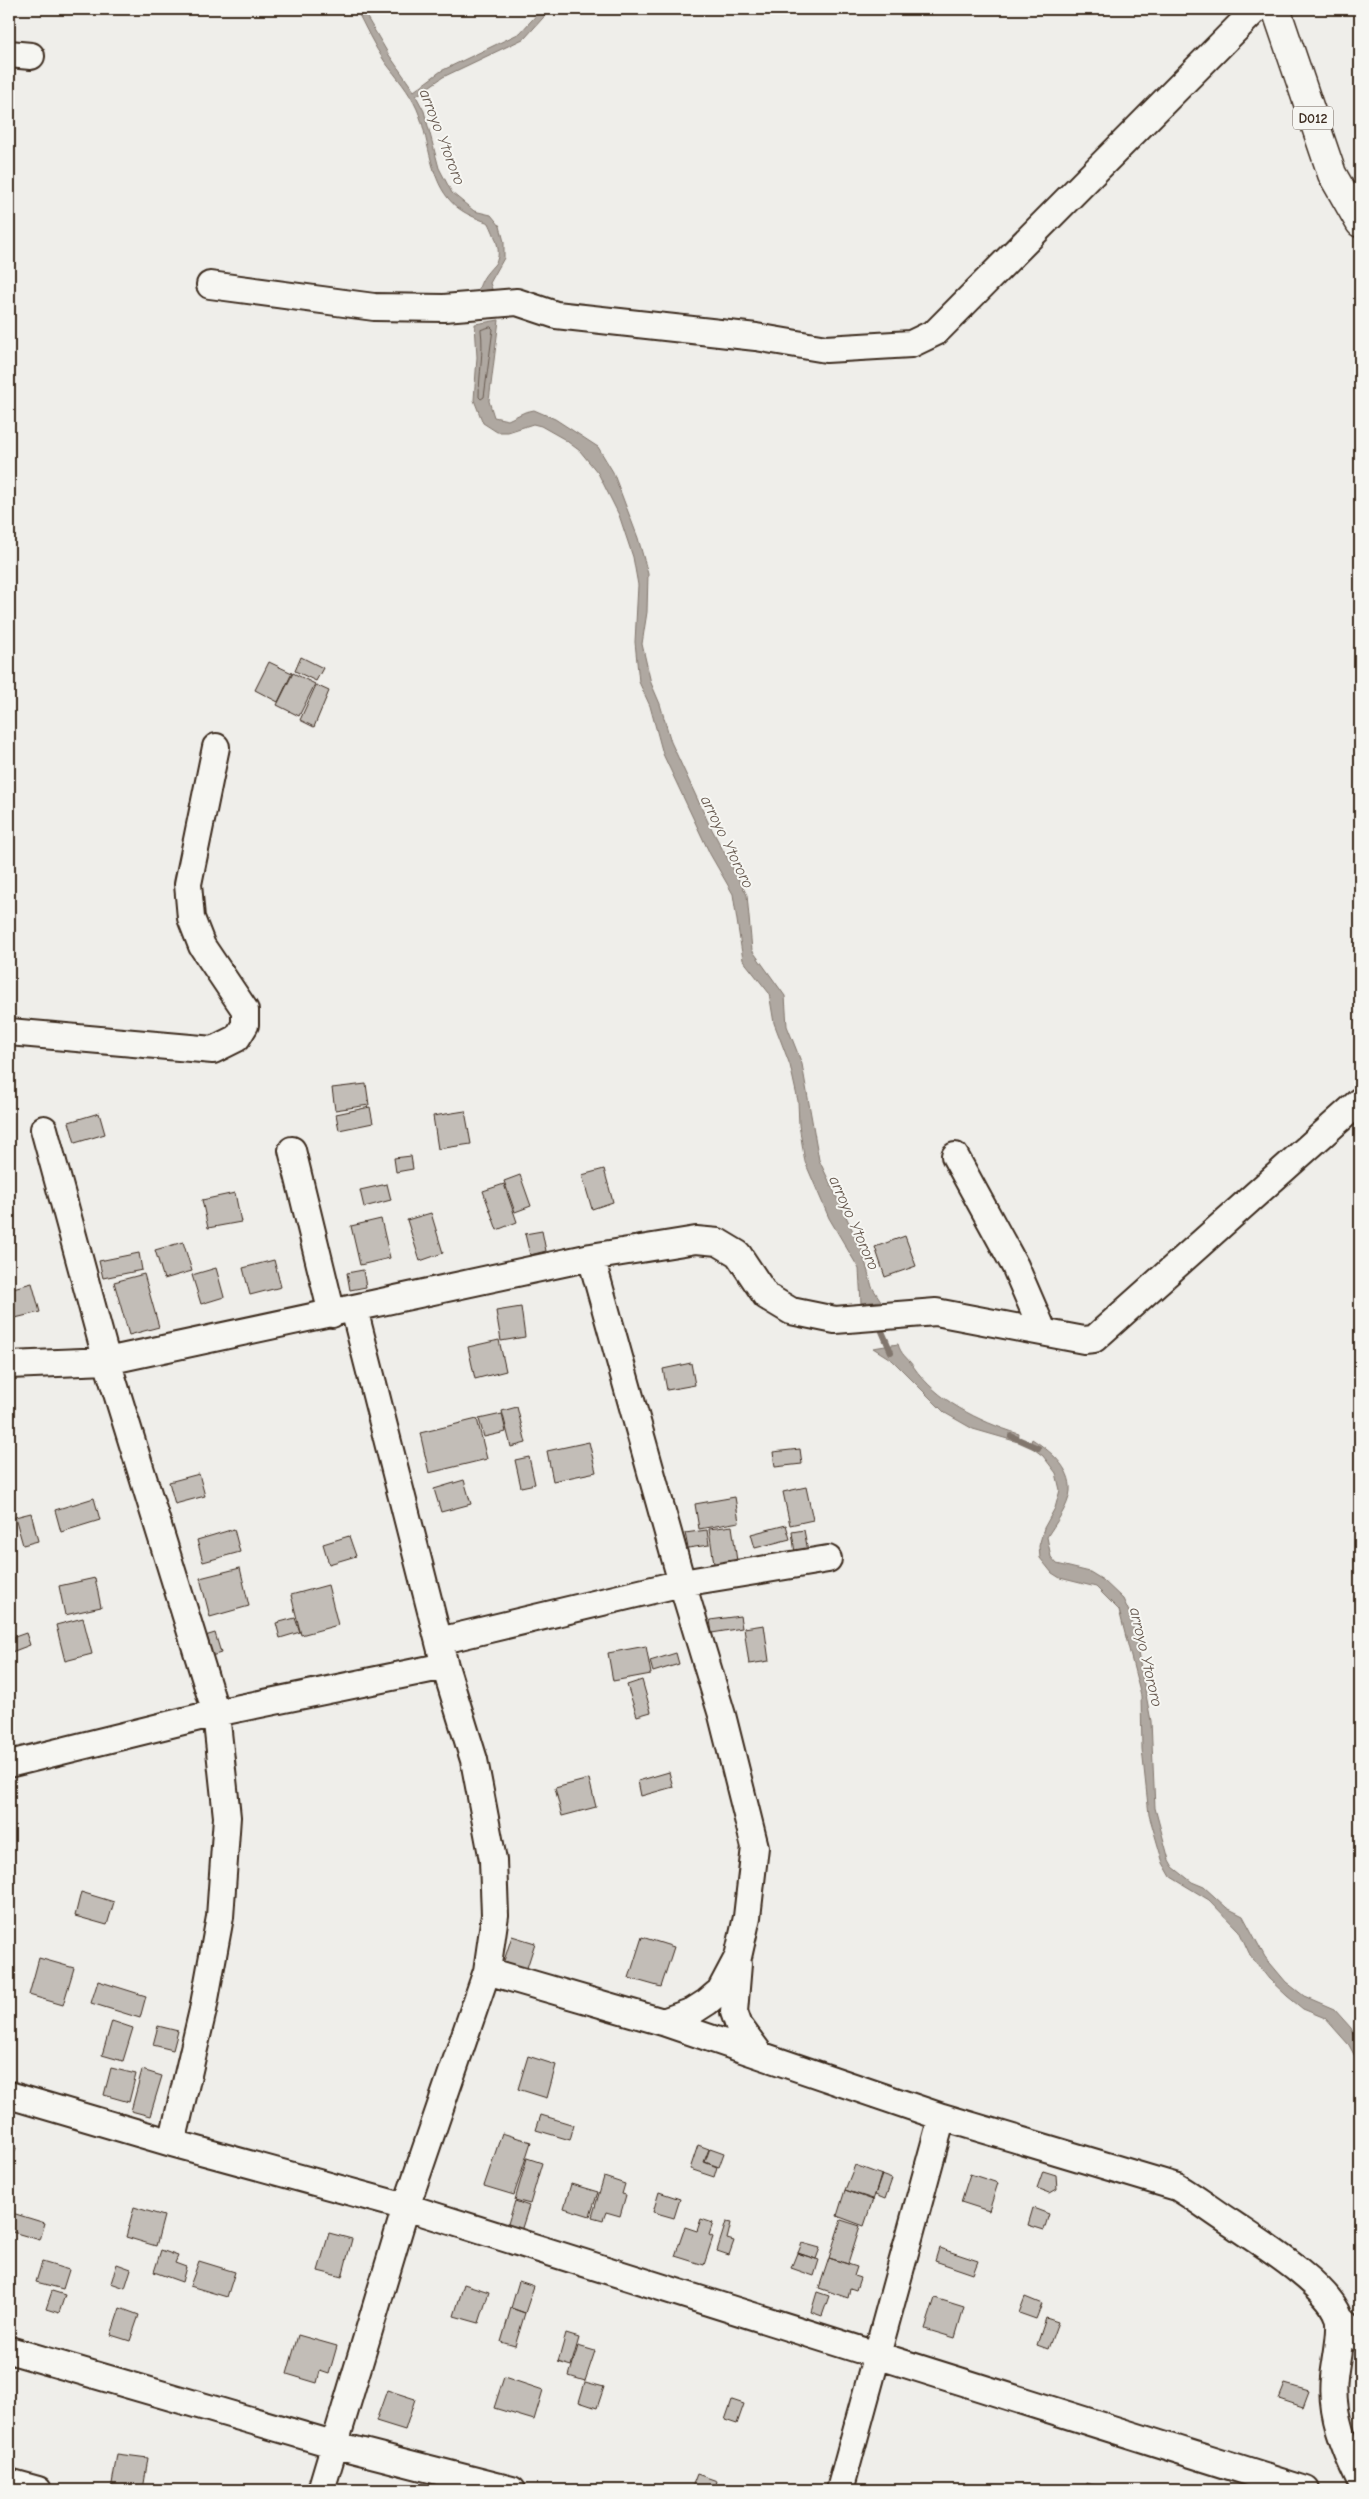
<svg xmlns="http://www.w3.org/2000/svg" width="1369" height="2499" font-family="'Comic Neue',sans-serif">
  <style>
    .water { fill: #afa8a1; stroke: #81766d }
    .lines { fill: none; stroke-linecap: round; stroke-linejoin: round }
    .shore { stroke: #695c52; stroke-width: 1 }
    .stream { stroke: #81766d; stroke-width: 6 }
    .building { fill: #c2bdb7; stroke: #3b2a1e }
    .minor-casing { stroke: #3b2a1e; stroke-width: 30 }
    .major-casing { stroke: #3b2a1e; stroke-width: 31 }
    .minor { stroke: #f6f6f2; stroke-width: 26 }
    .major { stroke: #f6f6f2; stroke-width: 28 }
    .labels { text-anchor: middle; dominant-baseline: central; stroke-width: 4; stroke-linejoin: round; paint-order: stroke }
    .shield { fill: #f6f6f2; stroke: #73675e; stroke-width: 1 }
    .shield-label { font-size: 14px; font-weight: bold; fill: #3b2a1e }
    .water-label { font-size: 16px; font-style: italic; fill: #64564c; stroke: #f6f6f2 }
  </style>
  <rect width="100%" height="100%" fill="#efeeea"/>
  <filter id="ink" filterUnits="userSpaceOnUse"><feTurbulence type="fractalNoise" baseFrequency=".02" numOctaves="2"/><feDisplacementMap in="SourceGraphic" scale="10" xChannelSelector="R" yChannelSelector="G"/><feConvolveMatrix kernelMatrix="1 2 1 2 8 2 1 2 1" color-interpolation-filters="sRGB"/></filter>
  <g filter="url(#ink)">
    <path class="water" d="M 356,9 L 362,9 L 389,55 L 414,91 L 441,71 L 520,33 L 542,9 L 551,9 L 525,38 L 443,77 L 416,96 L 424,111 L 439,168 L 452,193 L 474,211 L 491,215 L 500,226 L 504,242 L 504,258 L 490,283 L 493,292 L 478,292 C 481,279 486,274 494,265 C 504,254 494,234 489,223 C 473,217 459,212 448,198 C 429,175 429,137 417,109 C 409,91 397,78 385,62 C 374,46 365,26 356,9 Z
      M 499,320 L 489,401 L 494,417 L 508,420 L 525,412 L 534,410 L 555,419 L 598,447 L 613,472 L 638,538 L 648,574 L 647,612 L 642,644 L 651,683 L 660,704 L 671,742 L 708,822 L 747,895 L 752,950 L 785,996 L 787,1026 L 802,1064 L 819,1160 L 862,1250 L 872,1287 L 881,1301 L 861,1303 L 859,1269 L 829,1218 L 805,1162 L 799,1125 L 798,1101 L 790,1065 L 774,1023 L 769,993 L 743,960 L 733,894 L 710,854 L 663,754 L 650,706 L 639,682 L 635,642 L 638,585 L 633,557 L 619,515 L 598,473 L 580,451 L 564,439 L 541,426 L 533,424 L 508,432 L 497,432 L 483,423 L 474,400 L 477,357 L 475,324 Z
      M 898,1344 C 901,1355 907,1357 913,1366 C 937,1401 978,1421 1019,1434 L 1018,1442 L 973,1429 L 945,1413 L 892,1360 L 873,1348 Z
      M 1032,1439 C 1049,1450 1072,1468 1070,1491 C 1069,1506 1055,1524 1047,1537 L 1051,1557 L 1057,1564 L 1090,1572 L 1103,1580 L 1123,1599 L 1131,1616 L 1151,1721 L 1155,1808 L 1169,1860 L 1173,1867 L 1192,1882 L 1204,1887 L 1227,1908 L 1243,1916 L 1265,1957 L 1286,1982 L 1304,1996 L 1334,2009 L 1351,2028 L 1360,2047 L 1360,2105 L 1360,2066 L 1349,2045 L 1325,2018 L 1303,2009 L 1287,1996 L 1269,1979 L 1250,1955 L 1239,1931 L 1209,1900 L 1171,1877 L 1163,1863 L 1149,1815 L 1142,1749 L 1141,1696 L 1119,1610 L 1096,1587 L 1060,1578 L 1052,1573 L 1040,1558 L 1039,1546 L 1044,1528 L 1055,1508 L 1060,1490 L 1056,1473 L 1043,1456 L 1030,1446 Z"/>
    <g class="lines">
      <path class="shore" d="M 491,327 L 493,329 L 484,397 L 481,399 L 479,397 C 479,374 484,352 481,330 Z"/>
      <path class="stream" d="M 878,1322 L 891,1352
        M 1011,1436 L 1038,1448"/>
    </g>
    <path class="building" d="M 301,657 L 323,668 L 316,681 L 295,671 Z
      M 269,662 L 292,673 L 278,702 L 255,690 Z
      M 293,673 L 315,684 L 299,716 L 277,705 Z
      M 316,685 L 329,691 L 314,727 L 300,720 Z
      M 366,1084 L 369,1105 L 335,1110 L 332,1088 Z
      M 370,1107 L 373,1123 L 339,1130 L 336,1114 Z
      M 465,1111 L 471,1144 L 438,1149 L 433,1116 Z
      M 99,1113 L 105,1134 L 75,1143 L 69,1122 Z
      M 411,1156 L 413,1169 L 396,1172 L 394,1158 Z
      M 604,1169 L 613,1202 L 592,1209 L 582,1175 Z
      M 520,1175 L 531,1206 L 515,1212 L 504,1181 Z
      M 387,1184 L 391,1200 L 364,1207 L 360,1190 Z
      M 504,1184 L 517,1222 L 497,1230 L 483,1191 Z
      M 235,1193 L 241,1222 L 208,1228 L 202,1200 Z
      M 431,1213 L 443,1253 L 420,1261 L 407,1220 Z
      M 381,1219 L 390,1258 L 360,1265 L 351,1226 Z
      M 542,1231 L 546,1251 L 530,1255 L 525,1234 Z
      M 905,1236 L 916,1266 L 885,1277 L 875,1247 Z
      M 183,1242 L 192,1271 L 164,1279 L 155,1250 Z
      M 139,1253 L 142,1270 L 103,1278 L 99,1261 Z
      M 274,1260 L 281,1287 L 250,1295 L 243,1268 Z
      M 216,1268 L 224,1297 L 201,1304 L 192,1275 Z
      M 363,1270 L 366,1287 L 350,1290 L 347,1273 Z
      M 144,1274 L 159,1327 L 129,1335 L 114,1282 Z
      M 32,1283 L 40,1312 L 11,1319 L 9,1289 Z
      M 521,1307 L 525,1337 L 501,1341 L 496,1311 Z
      M 499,1340 L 506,1371 L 475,1379 L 468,1347 Z
      M 691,1363 L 695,1385 L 667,1390 L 663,1369 Z
      M 517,1407 L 526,1443 L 511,1447 L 502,1411 Z
      M 502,1414 L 506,1432 L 484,1437 L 479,1419 Z
      M 477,1419 L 487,1459 L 429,1473 L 420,1433 Z
      M 589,1442 L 596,1472 L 553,1481 L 547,1451 Z
      M 800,1449 L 802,1464 L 775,1467 L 773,1452 Z
      M 529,1457 L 535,1484 L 521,1487 L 515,1460 Z
      M 199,1474 L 205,1496 L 175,1504 L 169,1482 Z
      M 464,1480 L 471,1504 L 441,1512 L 434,1489 Z
      M 806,1487 L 813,1520 L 790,1525 L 783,1492 Z
      M 735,1497 L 739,1522 L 699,1529 L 695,1504 Z
      M 94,1498 L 100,1520 L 61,1532 L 55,1510 Z
      M 31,1513 L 38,1541 L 23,1545 L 15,1517 Z
      M 786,1525 L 790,1539 L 755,1548 L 751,1534 Z
      M 732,1526 L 737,1561 L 714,1564 L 709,1529 Z
      M 234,1529 L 240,1552 L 203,1562 L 197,1540 Z
      M 707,1530 L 709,1545 L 688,1548 L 685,1533 Z
      M 804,1530 L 808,1551 L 795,1553 L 792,1532 Z
      M 349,1536 L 356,1556 L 329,1564 L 323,1544 Z
      M 240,1568 L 249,1606 L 210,1617 L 200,1578 Z
      M 95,1578 L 101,1607 L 65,1615 L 59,1586 Z
      M 328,1585 L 338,1625 L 301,1635 L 291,1595 Z
      M 740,1616 L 742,1628 L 712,1633 L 710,1620 Z
      M 83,1618 L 92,1654 L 65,1661 L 56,1625 Z
      M 295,1618 L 300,1632 L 280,1638 L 276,1623 Z
      M 764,1625 L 769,1661 L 749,1664 L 744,1628 Z
      M 26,1633 L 30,1645 L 9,1653 L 9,1639 Z
      M 215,1633 L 221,1653 L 208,1657 L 202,1637 Z
      M 646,1646 L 651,1674 L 613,1681 L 608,1653 Z
      M 676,1653 L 679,1664 L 653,1672 L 650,1661 Z
      M 642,1680 L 651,1712 L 637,1716 L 627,1685 Z
      M 669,1772 L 673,1787 L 641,1796 L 638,1781 Z
      M 589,1779 L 596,1807 L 562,1816 L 555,1788 Z
      M 81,1892 L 114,1902 L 107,1925 L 75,1916 Z
      M 512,1936 L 535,1943 L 525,1974 L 502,1967 Z
      M 642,1937 L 674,1947 L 661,1987 L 629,1978 Z
      M 39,1958 L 74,1968 L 63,2005 L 29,1995 Z
      M 98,1981 L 146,1996 L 140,2018 L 91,2003 Z
      M 112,2021 L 133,2028 L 123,2061 L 102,2055 Z
      M 158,2026 L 178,2031 L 173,2050 L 153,2045 Z
      M 528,2056 L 556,2065 L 547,2098 L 518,2089 Z
      M 111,2068 L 136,2074 L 129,2102 L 104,2095 Z
      M 142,2070 L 162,2076 L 150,2116 L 131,2111 Z
      M 541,2115 L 574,2125 L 570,2140 L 536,2130 Z
      M 502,2133 L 531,2142 L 514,2195 L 484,2186 Z
      M 9,2145 L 16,2148 L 9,2170 Z
      M 698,2145 L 709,2149 L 704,2162 L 717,2167 L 714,2177 L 690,2169 Z
      M 710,2148 L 724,2153 L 719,2167 L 705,2162 Z
      M 527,2158 L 542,2163 L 530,2204 L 515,2200 Z
      M 855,2165 L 882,2175 L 873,2200 L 845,2190 Z
      M 1043,2171 L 1056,2175 L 1057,2189 L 1050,2193 L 1037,2188 Z
      M 970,2174 L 998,2183 L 989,2211 L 961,2202 Z
      M 881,2175 L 892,2179 L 885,2199 L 875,2195 Z
      M 604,2177 L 625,2184 L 622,2194 L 626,2195 L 620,2216 L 606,2212 L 603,2220 L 592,2217 Z
      M 571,2184 L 598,2192 L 590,2216 L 564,2208 Z
      M 845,2190 L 873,2199 L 864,2226 L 837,2216 Z
      M 659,2192 L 680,2199 L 674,2218 L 653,2212 Z
      M 515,2201 L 529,2206 L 521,2231 L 507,2227 Z
      M 134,2207 L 164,2216 L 156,2246 L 126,2237 Z
      M 1033,2208 L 1049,2214 L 1044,2230 L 1028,2225 Z
      M 9,2212 L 45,2223 L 40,2240 L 9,2231 Z
      M 701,2219 L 713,2223 L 709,2235 L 713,2237 L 704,2265 L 675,2256 L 685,2227 L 697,2231 Z
      M 841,2220 L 860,2226 L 848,2264 L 829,2258 Z
      M 726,2222 L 731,2223 L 727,2239 L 734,2241 L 729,2255 L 717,2251 Z
      M 329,2233 L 352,2239 L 342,2277 L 318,2271 Z
      M 802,2243 L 820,2248 L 816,2259 L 798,2253 Z
      M 939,2248 L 978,2261 L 973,2274 L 935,2261 Z
      M 161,2250 L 178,2256 L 175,2263 L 186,2267 L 182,2282 L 154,2272 Z
      M 797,2253 L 819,2260 L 814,2276 L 791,2268 Z
      M 829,2258 L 857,2267 L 854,2276 L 860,2278 L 856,2290 L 850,2288 L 848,2298 L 819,2288 Z
      M 199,2261 L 235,2272 L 227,2297 L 190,2286 Z
      M 42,2262 L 69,2270 L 63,2289 L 36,2282 Z
      M 117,2264 L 131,2269 L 125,2288 L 111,2283 Z
      M 519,2281 L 534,2286 L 525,2313 L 511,2308 Z
      M 464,2284 L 489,2292 L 479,2323 L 454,2316 Z
      M 52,2291 L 65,2295 L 59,2313 L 46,2309 Z
      M 817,2292 L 829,2296 L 822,2316 L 811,2312 Z
      M 1025,2297 L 1042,2304 L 1036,2319 L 1019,2313 Z
      M 935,2298 L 964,2307 L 955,2338 L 925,2329 Z
      M 120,2308 L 139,2315 L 130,2341 L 111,2335 Z
      M 511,2308 L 525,2313 L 515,2346 L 501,2342 Z
      M 1046,2318 L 1058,2322 L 1048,2349 L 1037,2345 Z
      M 566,2334 L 579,2338 L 571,2366 L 558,2362 Z
      M 298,2335 L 337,2346 L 329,2374 L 320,2371 L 317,2383 L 287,2374 Z
      M 578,2346 L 595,2351 L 585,2381 L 569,2376 Z
      M 504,2377 L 543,2390 L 534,2420 L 494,2408 Z
      M 585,2382 L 604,2387 L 597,2408 L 579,2402 Z
      M 1285,2384 L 1309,2391 L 1303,2407 L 1279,2399 Z
      M 387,2390 L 415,2399 L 405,2430 L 376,2421 Z
      M 732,2400 L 744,2404 L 737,2424 L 725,2420 Z
      M 117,2454 L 148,2458 L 143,2490 L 111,2490 Z
      M 697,2474 L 717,2481 L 714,2490 L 700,2490 L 692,2487 Z
      M 1087,2483 L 1108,2490 L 1084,2490 Z"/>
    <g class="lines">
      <g class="minor-casing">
        <path id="minor" d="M 9,54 L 31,56
          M 210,285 L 374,307 L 444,308 L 517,302 L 556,315 L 756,337 L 826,349 L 911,344 L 936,332 L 1256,9
          M 9,1032 L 213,1050 L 237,1038 L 245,1025 L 245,1010 L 202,946 L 191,918 L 188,884 L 216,747
          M 44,1129 L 107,1361 L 216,1713 L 227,1817 L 220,1917 L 203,2010 L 172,2143
          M 292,1150 L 332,1314
          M 955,1156 L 1015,1266 L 1043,1331
          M 591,1257 L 682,1583 L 722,1715 L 755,1847 L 747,1917 L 738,1957 L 720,1991 L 707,2002 L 693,2011 L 663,2022
          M 9,1365 L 107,1361 L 591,1257 L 696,1240 L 718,1242 L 738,1254 L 766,1296 L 791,1311 L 835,1320 L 936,1312 L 1084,1340 L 1094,1339 L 1360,1101
          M 439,1641 L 682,1583 L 828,1559
          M 9,1764 L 216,1713 L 445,1666
          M 738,1964 L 734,2012 L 739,2026 L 759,2053
          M 487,1971 L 663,2022 L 942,2117 L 1177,2187 C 1196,2198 1212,2211 1231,2223 C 1259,2242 1329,2285 1339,2317 C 1343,2330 1335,2364 1334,2378 C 1330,2414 1345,2449 1360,2480
          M 9,2095 L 172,2143 L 406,2207 L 1306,2490
          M 1339,2318 L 1360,2338
          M 9,2350 L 336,2445 L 512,2490
          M 9,2482 L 38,2490
          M 321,2490 L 406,2207 L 487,1971 L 495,1915 L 493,1860 L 474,1760 L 445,1666 L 354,1309
          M 840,2490 L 942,2117"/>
      </g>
      <g class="major-casing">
        <path id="major" d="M 1276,9 L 1332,174 L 1360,223"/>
      </g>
      <use href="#minor" class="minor"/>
      <use href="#major" class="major"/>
    </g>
  </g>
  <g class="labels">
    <rect class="shield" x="1293" y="106.5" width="40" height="23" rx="4"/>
    <g class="shield-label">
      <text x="1313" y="118">D012</text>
    </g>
    <g class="water-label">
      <text transform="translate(442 137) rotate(69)">arroyo Ytororo</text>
      <text transform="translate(727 842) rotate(64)">arroyo Ytororo</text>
      <text transform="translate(854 1223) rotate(66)">arroyo Ytororo</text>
      <text transform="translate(1146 1657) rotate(77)">arroyo Ytororo</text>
    </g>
  </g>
  <rect width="1369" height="2499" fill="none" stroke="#f6f6f2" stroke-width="30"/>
  <rect x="15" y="15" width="1339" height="2469" fill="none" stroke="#3b2a1e" stroke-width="2" filter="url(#ink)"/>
</svg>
